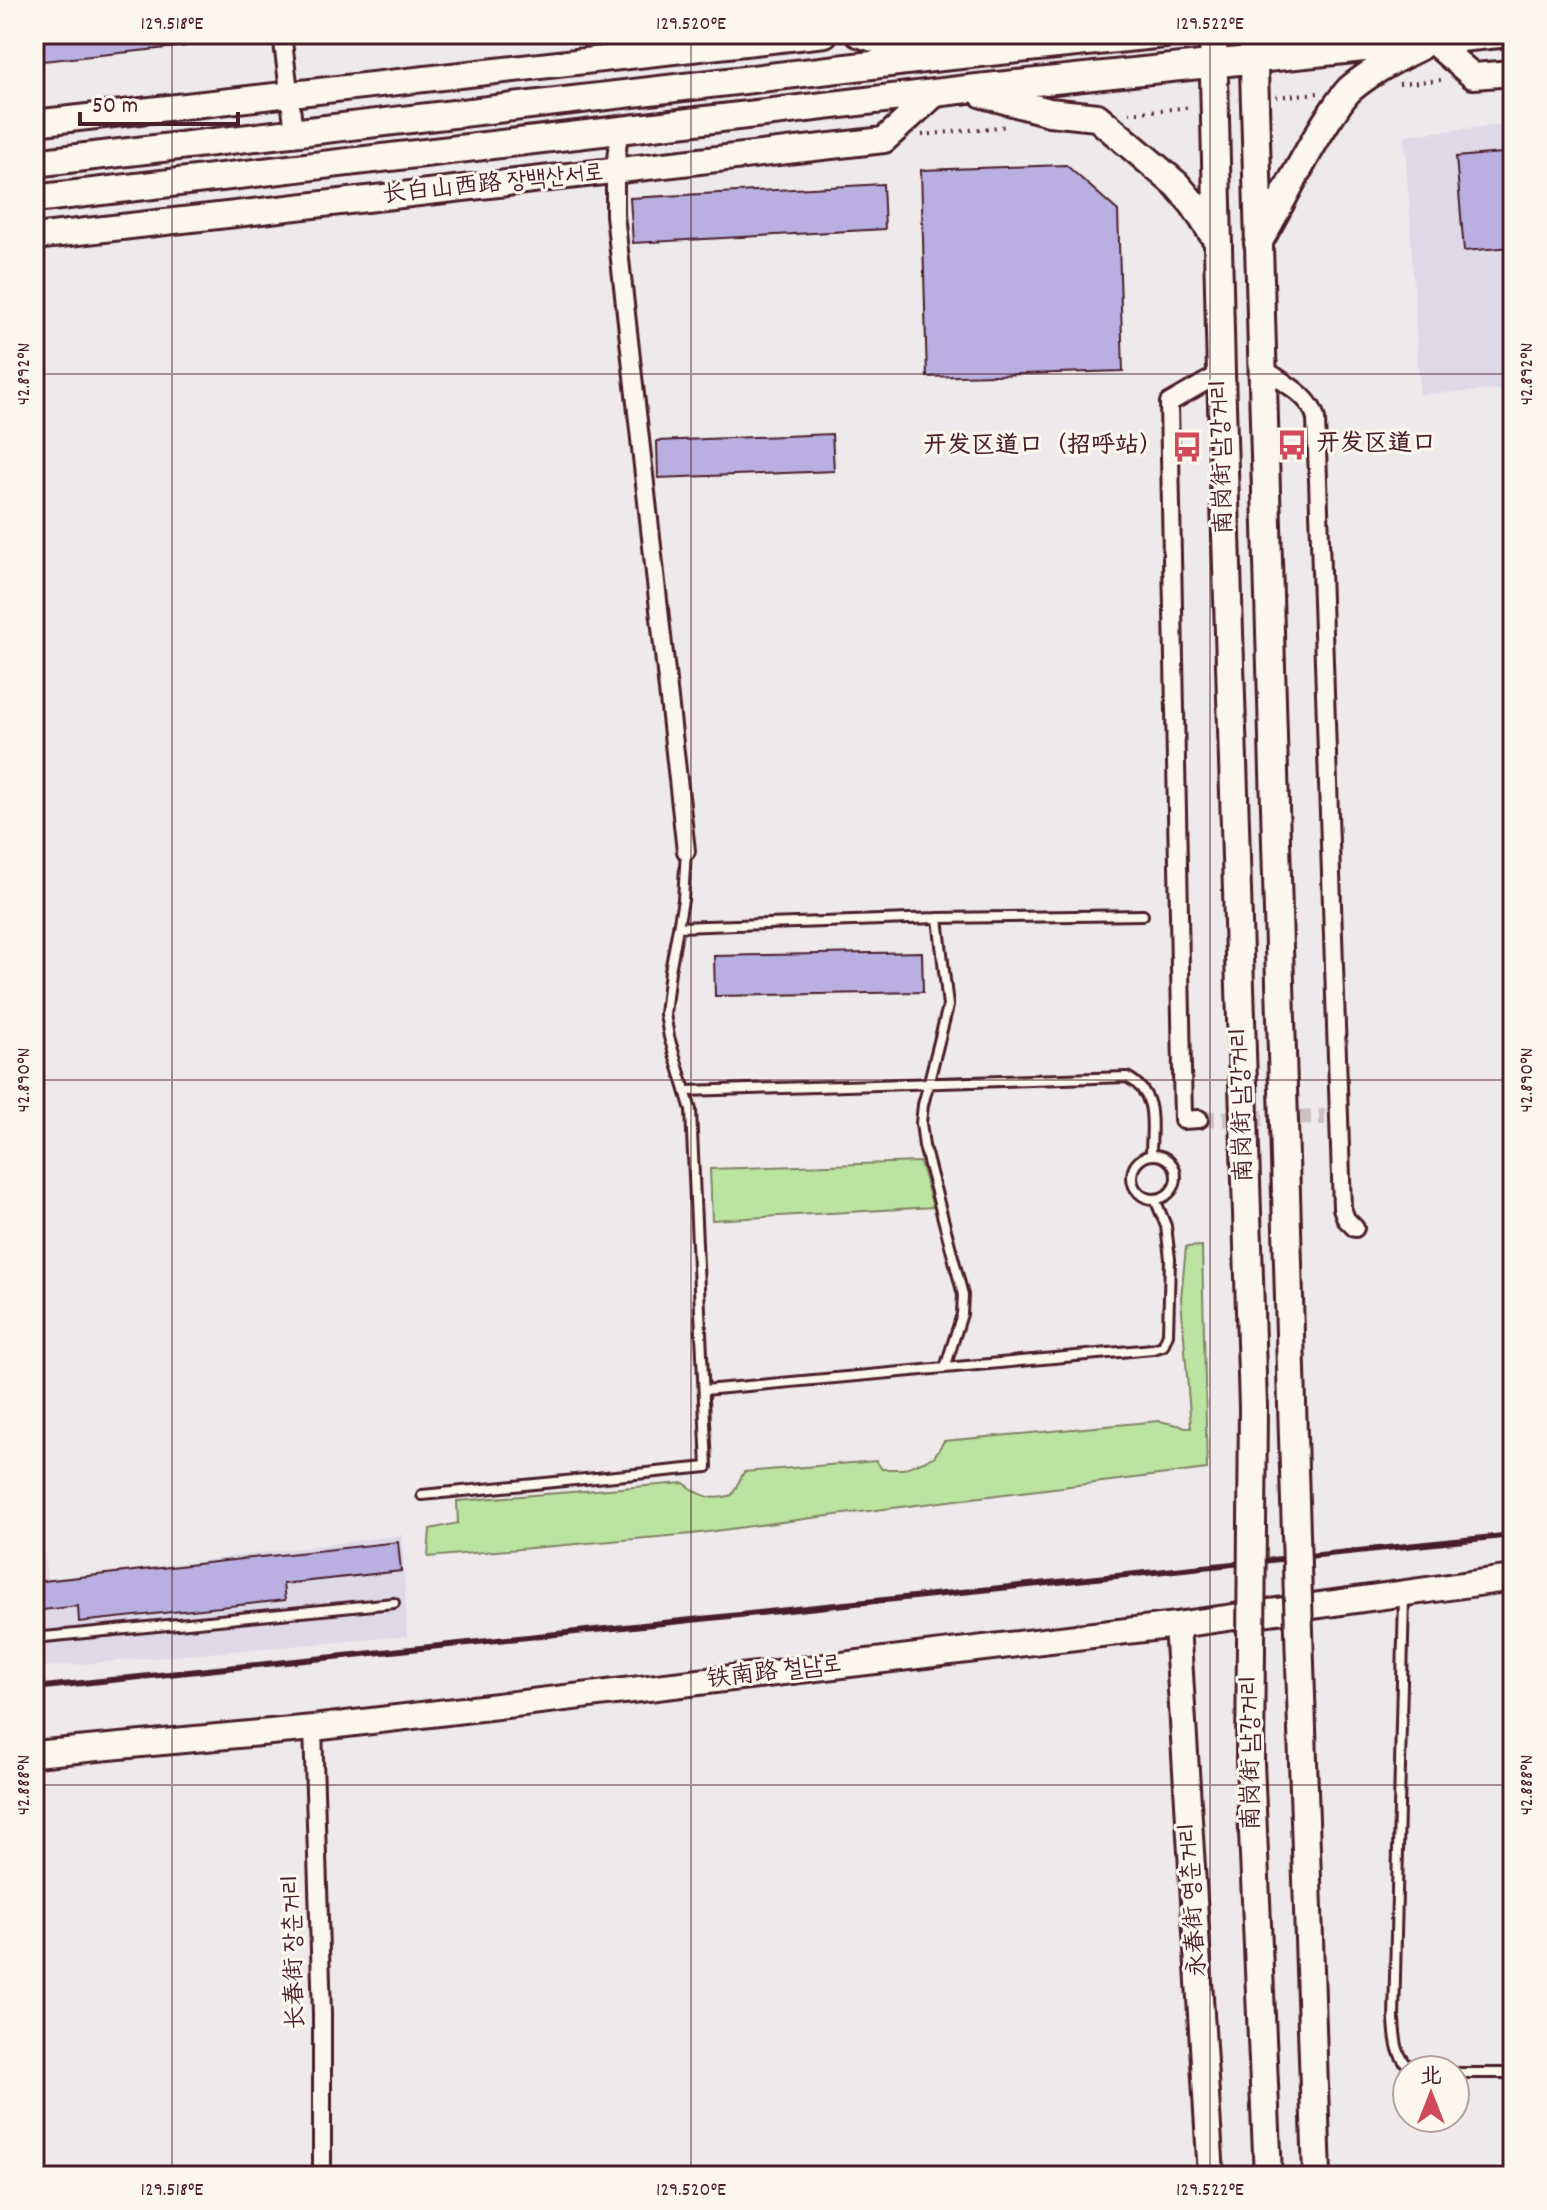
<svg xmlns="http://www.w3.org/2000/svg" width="1547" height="2210" font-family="Dekko,'LXGW WenKai TC','Poor Story',sans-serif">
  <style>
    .built { fill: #ded8e7 }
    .green { fill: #bae4a0; stroke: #828266; stroke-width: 2 }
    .building { fill: #b9afe0; stroke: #4a1f2b; stroke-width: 2 }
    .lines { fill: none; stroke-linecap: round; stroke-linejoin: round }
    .street-tunnel { stroke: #cdc1c4; stroke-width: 16; stroke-dasharray: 16 8; stroke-linecap: butt }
    .lane-casing { stroke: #4a1f2b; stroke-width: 14 }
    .street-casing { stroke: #4a1f2b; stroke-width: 22 }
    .secondary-casing { stroke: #4a1f2b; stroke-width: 30 }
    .primary-casing { stroke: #4a1f2b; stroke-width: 32 }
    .path { stroke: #4a1f2b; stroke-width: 4; stroke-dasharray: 2 6; stroke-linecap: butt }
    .lane { stroke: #fbf7ec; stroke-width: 8 }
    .street { stroke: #fbf7ec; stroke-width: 16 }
    .secondary { stroke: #fbf7ec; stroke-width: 24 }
    .primary { stroke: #fbf7ec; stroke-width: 26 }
    .rail { stroke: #4a1f2b; stroke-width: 6 }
    .primary-bridge-casing { stroke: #4a1f2b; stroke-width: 32; stroke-linecap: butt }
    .primary-bridge { stroke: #fbf7ec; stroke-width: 26 }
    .ticks { fill: none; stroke: #4a1f2b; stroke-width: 2; stroke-opacity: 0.45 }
    .labels { text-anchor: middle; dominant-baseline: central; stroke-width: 6; stroke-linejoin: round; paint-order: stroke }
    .street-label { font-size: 24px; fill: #4a1f2b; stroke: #fbf7ec }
    .poi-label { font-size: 24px; font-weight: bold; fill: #4a1f2b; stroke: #fbf7ec; text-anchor: start }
    .neatline { fill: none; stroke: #4a1f2b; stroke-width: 3 }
    .ticks-label { font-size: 20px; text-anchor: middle; fill: #4a1f2b }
  </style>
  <rect width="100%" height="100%" fill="#eee9ea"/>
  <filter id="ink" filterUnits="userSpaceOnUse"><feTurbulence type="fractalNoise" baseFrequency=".0125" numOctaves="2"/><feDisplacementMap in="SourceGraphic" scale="16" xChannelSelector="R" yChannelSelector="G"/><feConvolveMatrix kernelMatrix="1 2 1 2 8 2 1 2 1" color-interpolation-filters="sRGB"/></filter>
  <g filter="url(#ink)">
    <path class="built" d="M 1513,124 L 1513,389 L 1420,394 L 1405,135 Z
      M 34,1464 L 47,1581 L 402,1535 L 407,1636 L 34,1668 Z"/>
    <path class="green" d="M 920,1162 L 933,1207 L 712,1220 L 710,1169 Z
      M 1202,1246 L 1207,1469 L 812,1518 L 692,1534 L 428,1557 L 430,1529 L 458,1523 L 457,1501 L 684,1483 C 699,1495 712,1502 732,1495 L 744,1472 L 876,1461 L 882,1469 L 903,1469 L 934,1457 L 944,1441 L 1159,1421 L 1191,1428 L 1181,1298 L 1186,1247 Z"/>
    <path class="building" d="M 34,34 L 186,34 L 186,46 L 34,62 Z
      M 1513,152 L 1513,247 L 1464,251 L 1456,157 Z
      M 1066,165 L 1118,211 L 1123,371 L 927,377 L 921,170 Z
      M 883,184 L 885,229 L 633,243 L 630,198 Z
      M 832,434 L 834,471 L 658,478 L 657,441 Z
      M 922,952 L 923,992 L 715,996 L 714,956 Z
      M 398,1542 L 401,1571 L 283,1584 L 285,1600 L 79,1622 L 78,1606 L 34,1611 L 34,1582 Z"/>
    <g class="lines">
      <path class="street-tunnel" d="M 1199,1119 L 1325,1117"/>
      <g class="lane-casing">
        <path id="lane" d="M 929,34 L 931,54
          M 938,918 L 948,1006 L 923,1105 L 921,1123 L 924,1146 L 963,1295 L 962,1314 L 945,1368
          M 678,927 L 938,918 L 1143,915
          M 686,1091 L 1127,1077 C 1159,1094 1151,1124 1151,1155
          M1132 1177a22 22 0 1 1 44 0a22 22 0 1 1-44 0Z
          M 704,1390 L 1153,1349 L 1163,1346 L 1168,1334 L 1170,1259 L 1166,1226 L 1155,1199
          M 422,1495 L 707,1467 L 691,1110 L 669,1037 L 665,1014 L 670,971 L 683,900 L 686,851
          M 1404,1597 L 1394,2019 C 1395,2038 1396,2064 1417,2070
          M 34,1638 L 394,1603
          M 1455,2073 L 1513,2073"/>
      </g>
      <g class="street-casing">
        <path id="street" d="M 282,34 L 294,132
          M 619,130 L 615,171 L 615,215 L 686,851
          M 1263,368 C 1282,382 1311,395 1316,419 L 1342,1208 L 1346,1219 L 1355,1228
          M 1199,1119 L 1183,1120 L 1169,403 L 1221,373
          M 313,1728 L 322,2014 L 322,2176"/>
      </g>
      <g class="secondary-casing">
        <path id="secondary" d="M 858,34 L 932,58
          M 1432,41 L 1473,76 L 1513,73
          M 34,123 L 825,34
          M 34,237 L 884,140 L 935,94
          M 1177,1625 L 1211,2176
          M 34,1754 L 313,1728 L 1177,1625 L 1513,1578"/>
      </g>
      <g class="primary-casing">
        <path id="primary" d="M 1213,34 L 1221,373 L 1253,1407
          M 1253,34 L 1292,1404
          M 983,94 L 1049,112 L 1097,117 L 1177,185 L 1194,205 L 1218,242
          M 34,163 L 932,58 L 1165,34
          M 34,199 L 968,89 L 1499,34
          M 1258,243 C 1282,202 1302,159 1328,119 C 1335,109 1341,98 1350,89 C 1370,72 1396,58 1419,47
          M 1303,1761 L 1317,2176
          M 1250,1763 L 1268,2176"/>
      </g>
      <path class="path" d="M 1399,84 L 1442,80
        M 1276,97 L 1319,93
        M 1129,113 L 1192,107
        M 922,135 L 1009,126"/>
      <use href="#lane" class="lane"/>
      <use href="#street" class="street"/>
      <use href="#secondary" class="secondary"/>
      <use href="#primary" class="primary"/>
      <path class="rail" d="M 34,1688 L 1513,1535"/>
      <g class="primary-bridge-casing">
        <path id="primary-bridge" d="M 1292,1404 L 1303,1761
          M 1250,1763 L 1253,1407"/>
      </g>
      <use href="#primary-bridge" class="primary-bridge"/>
    </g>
  </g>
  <path class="ticks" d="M 172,34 L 172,2176M 691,34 L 691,2176M 1210,34 L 1210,2176M 34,374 L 1513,374M 34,1080 L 1513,1080M 34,1785 L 1513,1785"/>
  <defs>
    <g id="bus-bare" transform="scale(2.4)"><path d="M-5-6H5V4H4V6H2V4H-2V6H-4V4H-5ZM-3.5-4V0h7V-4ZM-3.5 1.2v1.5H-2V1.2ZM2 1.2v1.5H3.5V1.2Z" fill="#d1495b" stroke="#fbf7ec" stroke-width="2.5" paint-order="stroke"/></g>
  </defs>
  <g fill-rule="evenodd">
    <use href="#bus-bare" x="1292" y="445"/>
    <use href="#bus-bare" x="1187" y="447"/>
  </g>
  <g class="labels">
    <g class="street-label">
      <text transform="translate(493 185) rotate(-6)">长白山西路 장백산서로</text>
      <text transform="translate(1223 457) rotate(-92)">南岗街 남강거리</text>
      <text transform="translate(1243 1105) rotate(-92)">南岗街 남강거리</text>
      <text transform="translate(774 1673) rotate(-7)">铁南路 철남로</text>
      <text transform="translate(1252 1753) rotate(-91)">南岗街 남강거리</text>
      <text transform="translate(1194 1900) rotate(-94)">永春街 영춘거리</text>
      <text transform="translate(295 1952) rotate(-92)">长春街 장춘거리</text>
    </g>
    <g class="poi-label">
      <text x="1316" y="445">开发区道口</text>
      <text x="1163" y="447" text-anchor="end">开发区道口（招呼站）</text>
    </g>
  </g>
  <rect width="1547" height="2210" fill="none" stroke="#fbf7ec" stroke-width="88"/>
  <g transform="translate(1431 2094)"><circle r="38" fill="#fbf7ec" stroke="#b4a19f" stroke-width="2"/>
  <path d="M0-6L14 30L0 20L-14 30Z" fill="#d1495b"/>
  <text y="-12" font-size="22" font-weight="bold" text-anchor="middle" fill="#4a1f2b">北</text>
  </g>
  <path d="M80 112v12h158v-12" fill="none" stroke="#4a1f2b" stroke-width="4"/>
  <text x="92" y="112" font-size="24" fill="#4a1f2b" stroke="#fbf7ec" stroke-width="6" paint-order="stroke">50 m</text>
  <rect x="44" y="44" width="1459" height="2122" class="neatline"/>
  <g class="ticks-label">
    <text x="172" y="29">129.518°E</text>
    <text x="691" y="29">129.520°E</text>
    <text x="1210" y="29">129.522°E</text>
    <text transform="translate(22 374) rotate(-90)" y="7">42.892°N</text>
    <text transform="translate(1525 374) rotate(-90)" y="7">42.892°N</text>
    <text transform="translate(22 1080) rotate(-90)" y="7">42.890°N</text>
    <text transform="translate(1525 1080) rotate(-90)" y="7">42.890°N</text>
    <text transform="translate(22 1785) rotate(-90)" y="7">42.888°N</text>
    <text transform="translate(1525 1785) rotate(-90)" y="7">42.888°N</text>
    <text x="172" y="2195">129.518°E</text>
    <text x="691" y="2195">129.520°E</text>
    <text x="1210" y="2195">129.522°E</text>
  </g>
</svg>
